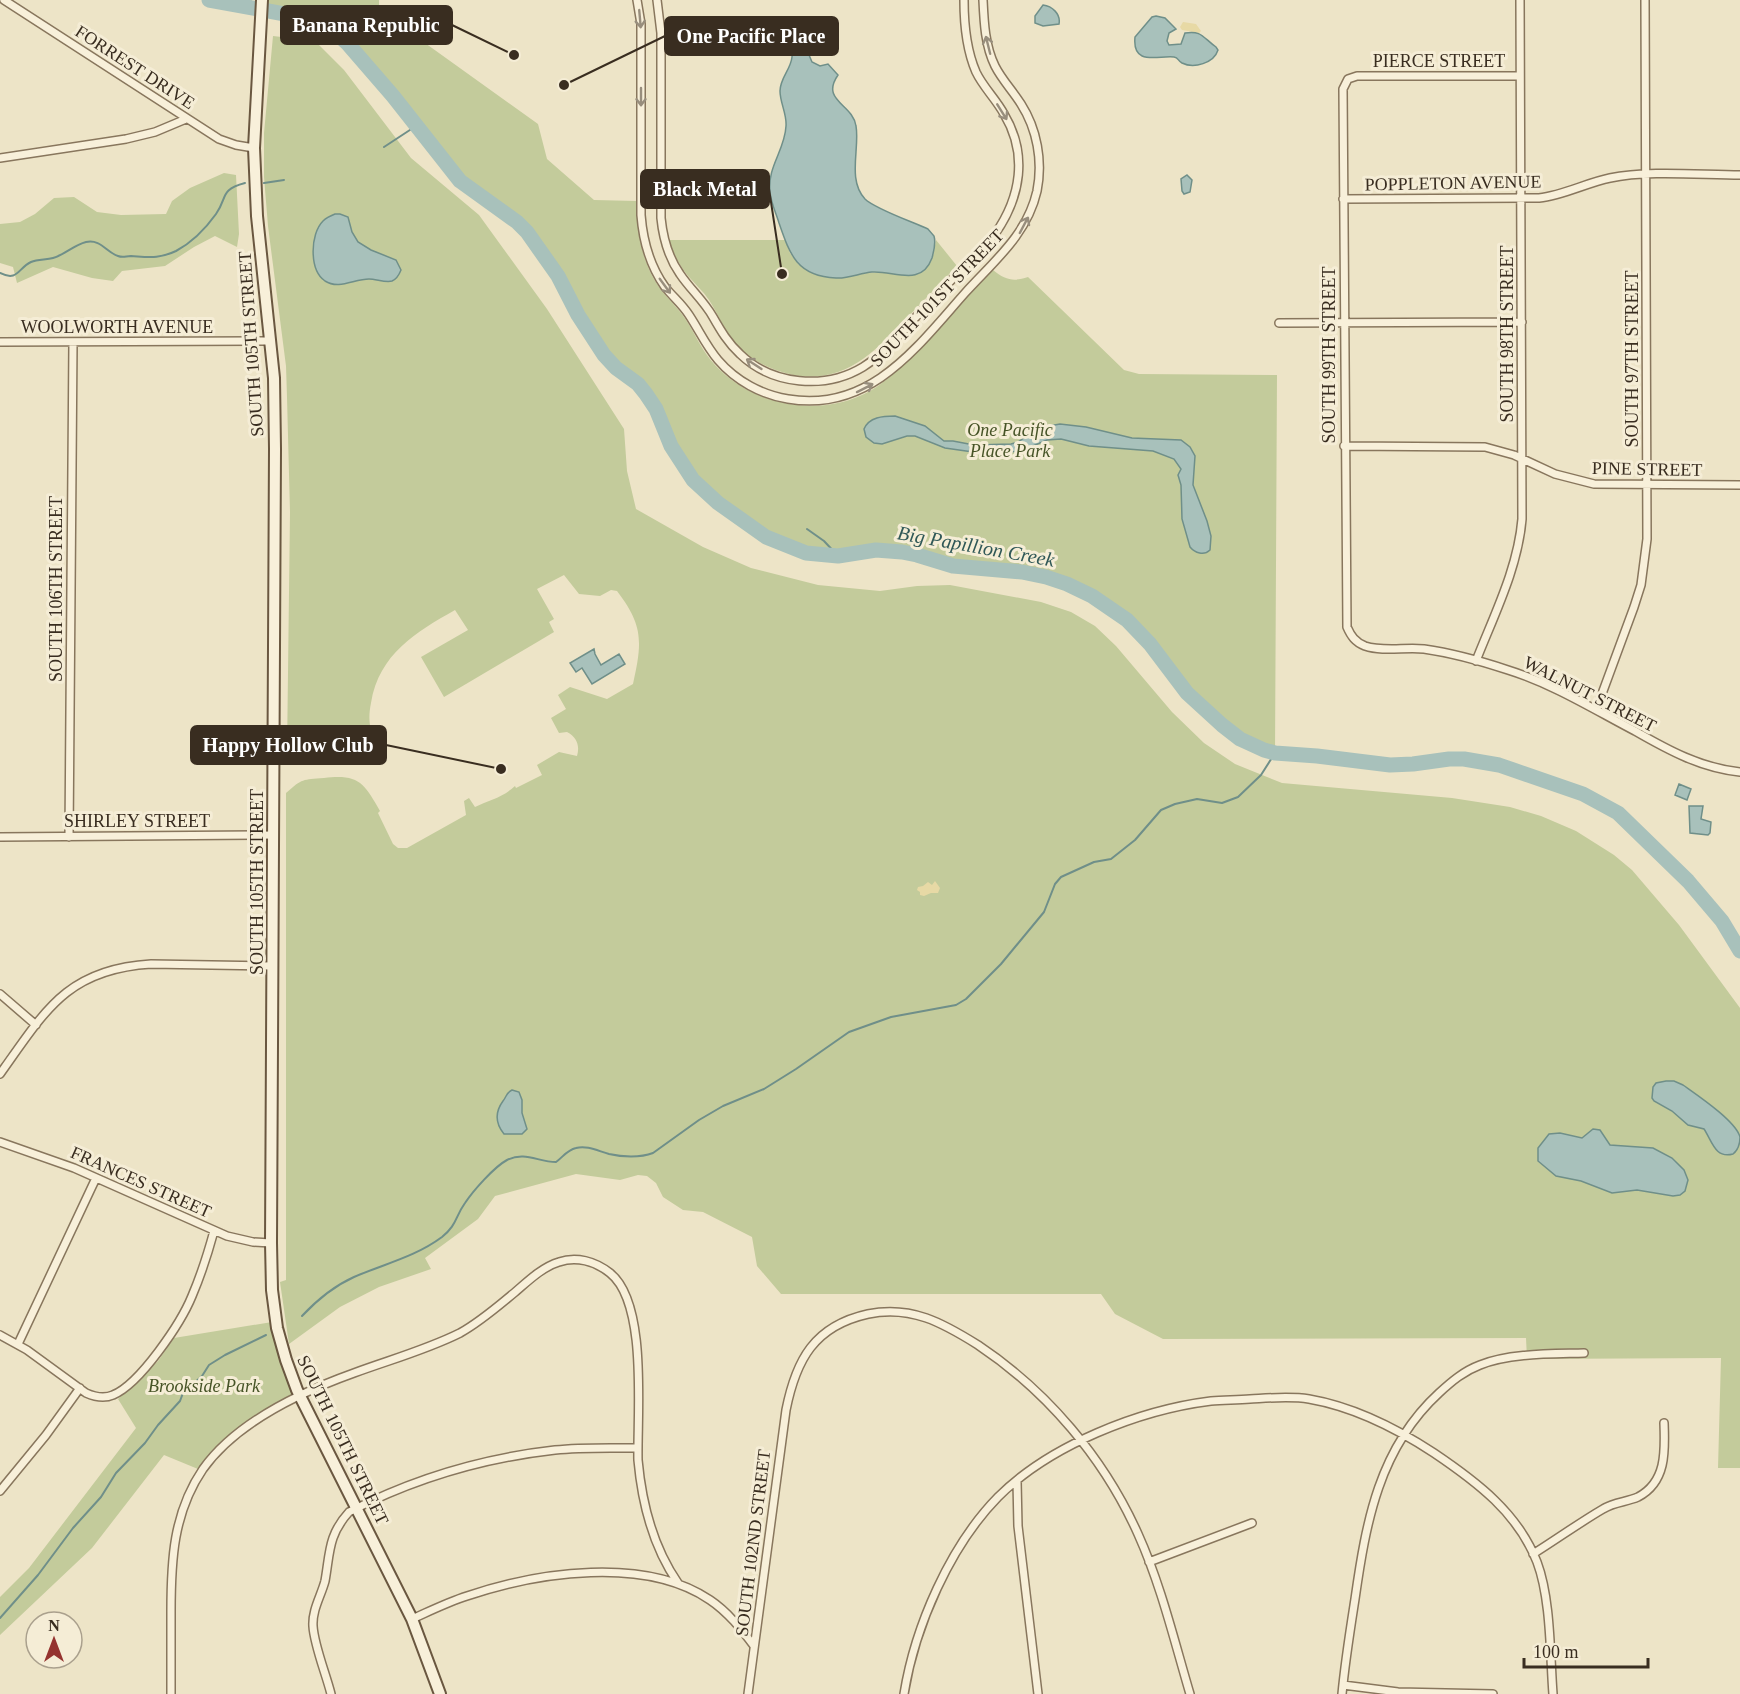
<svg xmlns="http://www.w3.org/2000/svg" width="1740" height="1694" font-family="Georgia,serif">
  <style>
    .green { fill: #c3cb9b }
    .sand { fill: #e7d9a5 }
    .water { fill: #a8c1bb; stroke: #6f8f89; stroke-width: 1.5 }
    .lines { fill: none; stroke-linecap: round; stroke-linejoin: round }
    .stream { stroke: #6f8f89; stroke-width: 2 }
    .river { stroke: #a8c1bb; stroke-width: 15 }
    .street-casing { stroke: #88765d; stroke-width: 10 }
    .secondary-casing { stroke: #6a5740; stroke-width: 14 }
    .street { stroke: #f8f0da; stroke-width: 7 }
    .secondary { stroke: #f8f0da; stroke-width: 10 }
    .oneway { stroke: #988e7d }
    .labels { text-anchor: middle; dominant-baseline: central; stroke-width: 6; stroke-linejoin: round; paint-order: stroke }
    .street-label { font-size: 18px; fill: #392d20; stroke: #f5edd6 }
    .park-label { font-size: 18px; font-style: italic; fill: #475427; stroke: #f5edd6 }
    .water-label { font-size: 20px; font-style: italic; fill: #305857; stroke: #f5edd6 }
    .leader { fill: none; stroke: #392d20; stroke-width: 2 }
    .callout-dot { fill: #392d20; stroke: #f5edd6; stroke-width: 2 }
    .callout { fill: #392d20; stroke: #392d20; stroke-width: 2 }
    .callout-label { font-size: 20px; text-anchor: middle; font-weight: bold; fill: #fff }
  </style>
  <rect width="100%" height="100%" fill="#ede4c7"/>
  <path class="green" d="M 209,0 L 252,0 L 251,9 Z
    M 268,0 L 379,0 L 379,10 L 538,124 L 547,159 L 594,200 L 637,201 C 637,234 642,265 662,291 C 671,302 681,311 688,323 C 697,338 703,352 715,365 C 753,406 820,419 870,391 C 891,379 907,360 924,343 C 947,319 970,294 993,270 C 1005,280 1014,282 1028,277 L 1124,370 L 1139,374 L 1277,375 L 1275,753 C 1235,742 1202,711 1176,679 C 1163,663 1153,646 1139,631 C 1118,611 1094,595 1067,584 C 1030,570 993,573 955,566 C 942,564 930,558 917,555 C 907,552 895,551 884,551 C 868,550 853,556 838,556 C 791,557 736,522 703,491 C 691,479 679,463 671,448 C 662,430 658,410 646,394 C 634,378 615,369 603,353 C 574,313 558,265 524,229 C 505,210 480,199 460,181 C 454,175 448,167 443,161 C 420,133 400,104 377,77 C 364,62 352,45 336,33 C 315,17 292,14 267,12 Z
    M 273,36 L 315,41 L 344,70 L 411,158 L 479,215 L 547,309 L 624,429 L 627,471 L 636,509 L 703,547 L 751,568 L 818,585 L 880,591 L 917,586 L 950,585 L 1041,602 L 1071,612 L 1095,626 L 1116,646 L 1172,712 L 1204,743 L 1235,764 L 1282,783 L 1452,798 L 1510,807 L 1541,816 L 1576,831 L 1614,855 L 1632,870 L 1679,925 L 1740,1008 L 1740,1468 L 1718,1468 L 1721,1358 L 1527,1359 L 1526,1338 L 1163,1339 L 1115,1314 L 1101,1294 L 781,1294 L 757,1266 L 752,1237 L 703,1212 L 683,1210 L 663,1197 L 656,1183 L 647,1176 L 638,1175 L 620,1180 L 576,1174 L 495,1196 L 478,1219 L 425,1258 L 431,1269 L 379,1287 L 340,1307 L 289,1344 L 280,1282 L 286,1280 L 286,793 C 303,778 302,780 324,778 C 359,774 364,783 380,811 L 378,813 L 393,844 L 398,848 L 407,848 L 466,815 L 464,801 L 469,798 L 475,807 C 489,800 502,798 515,786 L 516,788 L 542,775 L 537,765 L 559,752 L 577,756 C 580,746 577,737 567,732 L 559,733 L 551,718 L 566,709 L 558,695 L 570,687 L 607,699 L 633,684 C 642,643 644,626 617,591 L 611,590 L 600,596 L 579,594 L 564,575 L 537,589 L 554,619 L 549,622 L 554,632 L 539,641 L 444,697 L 421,657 L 468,630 L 455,610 C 416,632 379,654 371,703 C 368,718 369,729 376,743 C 345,761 332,761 298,763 L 287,753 L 290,512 L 287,397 L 286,366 L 268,226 L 264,177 L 264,133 Z
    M 224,173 L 236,175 L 239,234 L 237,247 L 215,236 L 194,247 L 165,266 L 122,271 L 113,281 L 92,278 L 53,267 L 17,283 L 13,267 L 0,263 L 0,224 L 20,222 L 35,214 L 54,198 L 74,197 L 97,212 L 121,215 L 166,214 L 172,201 L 190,188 Z
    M 669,240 L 785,240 L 790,253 L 799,265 L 827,277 L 835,278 L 867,273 L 883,272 L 933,256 L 936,240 L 957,266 C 940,284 923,301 906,319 C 873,354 842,386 789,374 C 768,369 749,359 735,343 C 724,330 718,314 709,300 C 703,291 695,284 688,276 C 679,265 673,253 669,240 Z
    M 272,1322 L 276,1344 L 294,1395 C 254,1415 226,1432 198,1469 L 164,1455 L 92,1548 L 0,1635 L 0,1597 L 29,1568 L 136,1428 L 118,1399 L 158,1361 L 174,1338 Z"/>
  <path class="sand" d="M 1183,22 L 1196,24 L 1201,31 L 1199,33 L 1182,30 L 1180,27 Z
    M 935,881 L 940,888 L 938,893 L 931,893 L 924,896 L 920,895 L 920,892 L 917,890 L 918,887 L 923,886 L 928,882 L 932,885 Z"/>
  <path class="water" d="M 1043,5 C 1052,6 1061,14 1059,24 L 1043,26 L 1035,23 L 1035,16 Z
    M 1156,16 L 1165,18 L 1176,29 L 1169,33 L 1167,41 L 1169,45 L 1181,44 L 1185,33 C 1202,30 1203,38 1216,47 L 1218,50 C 1214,63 1194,69 1182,63 C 1177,60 1179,58 1174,57 C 1159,55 1132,67 1135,37 L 1152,17 Z
    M 791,27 L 810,46 L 809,55 L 812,62 L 820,66 L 828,64 L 838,75 C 820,101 853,104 856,126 C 860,148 847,180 865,199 C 875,209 913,222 928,229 L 934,236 C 936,243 934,251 932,258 C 921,288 893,270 872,272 C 860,273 848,279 836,278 C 797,276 790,255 779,223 C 776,213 771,203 770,192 C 767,167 785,150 786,126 C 787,114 780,103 780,91 C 780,78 791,69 792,57 C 793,45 785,37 791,27 Z
    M 1187,175 L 1192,180 L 1190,192 L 1184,194 L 1182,191 L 1181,179 Z
    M 335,214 L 340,214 L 348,217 L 352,232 L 358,242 L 371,250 L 396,260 L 401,270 C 399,275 397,279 392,281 C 386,283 376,279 369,279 C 354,279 339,290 325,281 C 309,270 310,234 323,221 C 326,218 330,216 335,214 Z
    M 895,416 L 925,426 L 944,441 L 953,441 L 974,445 L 1011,444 L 1018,442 L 1038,428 L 1060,424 L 1086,427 L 1132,438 L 1181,440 L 1190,447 L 1195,456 L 1193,485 L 1207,521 L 1211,536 L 1210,550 C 1204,556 1195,553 1190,547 L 1182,519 L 1181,485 L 1178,475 L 1181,469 L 1174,459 L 1153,451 L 1089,446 L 1061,439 L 1047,440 L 1021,451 L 987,454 L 945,448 L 915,436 L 907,436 L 882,444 L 874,443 L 866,437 L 864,429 C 869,417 883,416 895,416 Z
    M 594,649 L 595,654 L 601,665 L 619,654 L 625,664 L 592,684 L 582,668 L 576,672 L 570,663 Z
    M 1679,784 L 1691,789 L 1687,800 L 1675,795 Z
    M 1689,806 L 1703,806 L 1701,819 L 1711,822 L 1710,833 L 1708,835 L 1690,833 Z
    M 1666,1081 L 1674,1081 L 1683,1085 C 1697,1095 1736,1121 1740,1137 C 1740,1144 1738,1150 1733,1154 C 1715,1159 1712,1141 1704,1129 L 1688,1125 L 1672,1111 L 1654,1101 L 1652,1098 L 1653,1087 L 1656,1083 Z
    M 512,1090 L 519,1092 L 522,1100 L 522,1113 L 527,1129 L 522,1134 L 504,1134 C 495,1123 495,1112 503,1101 C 507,1096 506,1093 512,1090 Z
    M 1593,1129 L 1600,1130 L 1610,1145 L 1653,1148 L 1672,1158 L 1684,1170 L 1688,1180 L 1685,1191 L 1680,1195 L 1673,1196 L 1637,1190 L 1612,1193 L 1581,1181 L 1556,1176 L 1538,1161 L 1538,1148 L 1549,1134 L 1560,1133 L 1582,1138 Z"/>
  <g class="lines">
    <path class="stream" d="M 384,147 L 416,126
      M 264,183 L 284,180
      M 0,273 C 18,282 18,268 31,262 C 38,259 46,260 53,258 C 64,255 74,245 86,242 C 101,239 106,252 118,256 C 123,258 126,256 131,256 C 149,257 159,259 176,251 C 191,243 206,228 216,214 C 228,197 219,190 245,183
      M 807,529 L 824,541 L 838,556
      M 302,1316 C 317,1300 334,1286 354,1277 C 384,1264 415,1257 442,1237 C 457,1225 455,1217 465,1203 C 473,1191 494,1167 507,1160 C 525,1151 538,1162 556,1162 C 563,1157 567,1150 576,1148 C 587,1145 598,1151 609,1154 C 622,1157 640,1158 653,1153 L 699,1120 L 723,1106 L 764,1089 L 796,1069 L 849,1032 L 891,1017 L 956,1005 L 966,999 L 1001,964 L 1044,912 L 1055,884 L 1061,877 L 1094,862 L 1111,859 L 1135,840 L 1161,810 L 1175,804 L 1197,799 L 1222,803 L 1238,797 L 1261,775 L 1275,753
      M 0,1618 L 38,1575 L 73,1528 L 101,1497 L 116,1473 L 145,1443 L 158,1425 L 180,1401 L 183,1393 L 202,1376 L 209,1365 L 225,1355 L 266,1335"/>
    <path class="river" d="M 209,0 L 312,19 L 336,33 L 348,44 L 393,96 L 460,181 L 517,222 L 527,232 L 558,276 L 578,315 L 604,355 L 616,368 L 638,384 L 646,394 L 656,409 L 671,446 L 693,480 L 718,503 L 766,537 L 806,553 L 838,556 L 876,550 L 902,552 L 917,555 L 953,566 L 1022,572 L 1046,577 L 1067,584 L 1092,596 L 1127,620 L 1150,644 L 1187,693 L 1222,725 L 1240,739 L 1264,750 L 1275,753 L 1317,756 L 1390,765 L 1413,764 L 1449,759 L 1464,759 L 1499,765 L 1583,794 L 1618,813 L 1688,881 L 1722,921 L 1740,951"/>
    <g class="street-casing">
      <path id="street" d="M 4,0 L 219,139 L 236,145 L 254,148
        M 637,0 L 641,24 L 641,215 C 643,241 650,266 665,287 C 673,297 682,304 689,315 C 699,330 706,346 718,360 C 736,381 762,395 788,399 C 870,413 917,347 965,293 C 994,261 1027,235 1037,191 C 1043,161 1037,129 1021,104 C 1013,91 1002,80 995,66 C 985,46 984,22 983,0
        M 657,0 L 661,33 L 661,218 C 663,238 668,257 680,274 C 690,289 704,301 713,317 C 721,331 728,343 740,354 C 772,385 825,390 863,367 C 882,355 898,337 913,320 C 941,292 967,263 995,234 C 1021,197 1028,154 1004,114 C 996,99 983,87 976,72 C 966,49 964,25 964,0
        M 1520,76 L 1357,76 L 1348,79 L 1343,89 L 1347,627 C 1351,636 1355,642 1365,646 C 1383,652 1405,647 1424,649 C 1452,653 1481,661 1508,670 C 1553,684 1593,709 1635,731 C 1668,750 1701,768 1740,772
        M 0,158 L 126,139 L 155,132 L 186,119
        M 1343,199 L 1539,198 C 1564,195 1586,183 1610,178 C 1648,170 1701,175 1740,175
        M 1279,323 L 1522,322
        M 0,342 L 271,341
        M 1344,446 L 1485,447 L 1514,455 L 1555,474 L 1594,484 L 1740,485
        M 1476,661 C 1494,615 1518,568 1522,519 L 1520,0
        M 1596,710 L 1634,607 L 1641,585 L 1647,539 L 1645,0
        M 0,837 L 273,835
        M 69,837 L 73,342
        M 0,994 L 36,1025
        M 0,1074 C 45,1011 67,969 151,964 L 273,966
        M 0,1142 L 74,1168 L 227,1236 L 253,1242 L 271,1243
        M 0,1335 L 27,1350 L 86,1393 C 95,1397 104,1399 113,1395 C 140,1384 181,1323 192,1296 C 201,1275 208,1253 214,1231
        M 18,1344 L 96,1178
        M 1017,1481 L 1018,1526 L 1038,1694
        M 0,1491 L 46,1435 L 80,1388
        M 1533,1554 C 1557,1539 1579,1523 1603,1509 C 1614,1502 1627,1502 1638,1497 C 1667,1482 1665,1450 1664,1423
        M 1149,1562 L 1252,1523
        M 412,1619 C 430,1611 448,1602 467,1596 C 538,1572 645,1556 710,1600 C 728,1612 742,1630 754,1646
        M 1343,1685 L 1398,1692 L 1493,1694
        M 171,1694 C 171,1667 171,1640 171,1612 C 171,1561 173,1513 203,1469 C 236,1423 301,1392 354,1373 C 389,1360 426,1350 460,1333 C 480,1322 497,1307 514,1293 C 527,1282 542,1267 559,1262 C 576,1256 595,1261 610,1273 C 648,1303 637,1414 638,1460 C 642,1504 653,1547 678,1583
        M 331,1694 C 326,1674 314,1645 313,1626 C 312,1610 321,1596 325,1581 C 330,1553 328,1535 349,1512 C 413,1479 484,1458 555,1450 C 582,1447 610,1448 637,1448
        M 748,1694 L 786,1410 C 796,1360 814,1326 868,1314 C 911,1305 943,1323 978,1345 C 1047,1391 1104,1458 1138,1534 C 1161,1585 1174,1640 1190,1694
        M 904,1694 C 915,1626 950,1546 998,1497 C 1050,1445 1139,1410 1211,1401 C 1224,1400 1237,1400 1250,1399 C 1269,1398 1290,1396 1309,1399 C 1355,1407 1396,1428 1434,1453 C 1477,1482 1518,1513 1537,1562 C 1551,1599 1550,1655 1553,1694
        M 1342,1694 C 1345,1662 1350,1631 1355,1599 C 1366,1522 1379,1448 1439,1393 C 1452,1381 1464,1371 1480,1365 C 1510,1353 1552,1354 1584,1353"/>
    </g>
    <g class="secondary-casing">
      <path id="secondary" d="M 262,0 L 254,148 L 257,216 L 274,378 L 275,449 L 271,1243 L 272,1290 L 277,1328 L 286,1360 L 297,1390 L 412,1619 L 440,1694"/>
    </g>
    <use href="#street" class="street"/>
    <use href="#secondary" class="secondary"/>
  </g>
  <defs><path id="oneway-shaft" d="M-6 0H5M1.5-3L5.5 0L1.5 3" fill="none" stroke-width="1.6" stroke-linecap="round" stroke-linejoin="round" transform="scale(1.5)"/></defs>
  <g class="oneway">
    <use href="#oneway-shaft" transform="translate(640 19) rotate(85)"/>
    <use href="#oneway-shaft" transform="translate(988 45) rotate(-104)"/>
    <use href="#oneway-shaft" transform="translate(641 97) rotate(90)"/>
    <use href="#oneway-shaft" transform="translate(1002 112) rotate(58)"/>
    <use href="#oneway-shaft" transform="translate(1024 225) rotate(-62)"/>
    <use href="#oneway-shaft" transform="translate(665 286) rotate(54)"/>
    <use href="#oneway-shaft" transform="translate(754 364) rotate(-147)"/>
    <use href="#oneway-shaft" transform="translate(865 388) rotate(-27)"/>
  </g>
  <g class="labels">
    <g class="street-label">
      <text x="1439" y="61">PIERCE STREET</text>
      <text transform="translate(135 67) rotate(33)">FORREST DRIVE</text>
      <text transform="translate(1453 183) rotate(-1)">POPPLETON AVENUE</text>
      <text transform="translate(937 298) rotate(-46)">SOUTH 101ST STREET</text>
      <text x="117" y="327">WOOLWORTH AVENUE</text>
      <text transform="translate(1507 334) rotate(-90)">SOUTH 98TH STREET</text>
      <text transform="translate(251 344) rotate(-94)">SOUTH 105TH STREET</text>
      <text transform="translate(1329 355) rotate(-90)">SOUTH 99TH STREET</text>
      <text transform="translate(1632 359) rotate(-90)">SOUTH 97TH STREET</text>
      <text transform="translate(1647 469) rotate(1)">PINE STREET</text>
      <text transform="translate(56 589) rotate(-90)">SOUTH 106TH STREET</text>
      <text transform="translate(1590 694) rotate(27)">WALNUT STREET</text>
      <text x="137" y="821">SHIRLEY STREET</text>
      <text transform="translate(257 882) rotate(-90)">SOUTH 105TH STREET</text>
      <text transform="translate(141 1182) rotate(24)">FRANCES STREET</text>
      <text transform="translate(343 1440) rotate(64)">SOUTH 105TH STREET</text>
      <text transform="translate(753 1543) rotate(-83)">SOUTH 102ND STREET</text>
    </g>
    <g class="park-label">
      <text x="1010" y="430">One Pacific<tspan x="1010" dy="21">Place Park</tspan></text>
      <text x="204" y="1386">Brookside Park</text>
    </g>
    <g class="water-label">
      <text transform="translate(976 546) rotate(10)">Big Papillion Creek</text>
    </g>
  </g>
  <path class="leader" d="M514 55L452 25M564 85L665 36M782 274L769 189M501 769L386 745"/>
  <g class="callout-dot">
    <circle cx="514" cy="55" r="6"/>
    <circle cx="564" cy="85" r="6"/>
    <circle cx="782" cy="274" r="6"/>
    <circle cx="501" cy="769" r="6"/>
  </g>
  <g class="callout">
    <rect x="281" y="6" width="171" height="38" rx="6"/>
    <rect x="665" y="17" width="173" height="38" rx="6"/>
    <rect x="641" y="170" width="128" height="38" rx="6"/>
    <rect x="191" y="726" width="195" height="38" rx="6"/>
  </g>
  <g class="callout-label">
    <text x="366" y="32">Banana Republic</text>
    <text x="751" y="43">One Pacific Place</text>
    <text x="705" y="196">Black Metal</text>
    <text x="288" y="752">Happy Hollow Club</text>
  </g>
  <g transform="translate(54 1640)"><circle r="28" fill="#f5edd6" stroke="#aaa08d" stroke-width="1.5"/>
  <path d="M0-4.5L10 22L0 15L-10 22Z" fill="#95332f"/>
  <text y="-9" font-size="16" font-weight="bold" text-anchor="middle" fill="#392d20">N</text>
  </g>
  <path d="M1524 1658v9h124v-9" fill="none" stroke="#392d20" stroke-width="3"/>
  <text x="1533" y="1658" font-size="18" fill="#392d20" stroke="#f5edd6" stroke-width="4.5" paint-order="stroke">100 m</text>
</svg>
